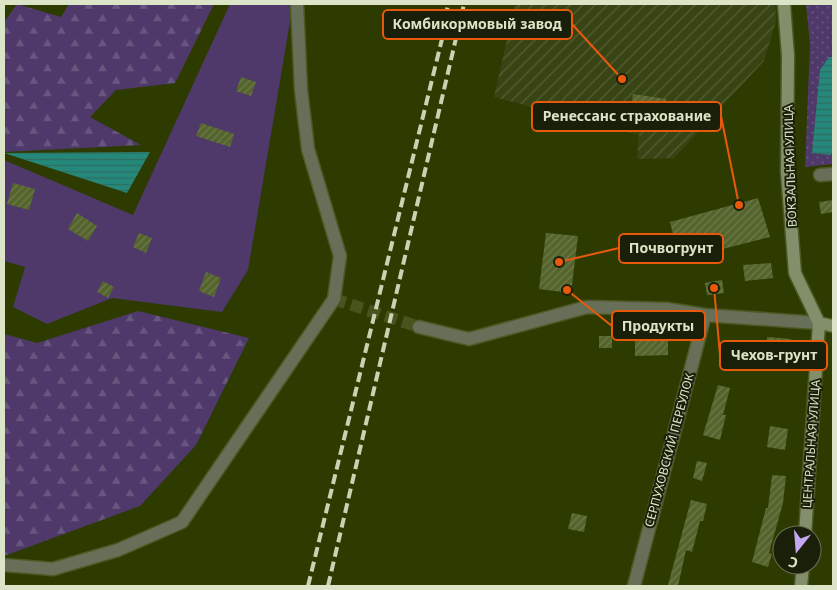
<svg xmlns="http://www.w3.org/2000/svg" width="837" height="590" font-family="'Noto Sans',sans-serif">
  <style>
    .industrial { fill: url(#industrial-furrows) }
    .forest { fill: url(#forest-firs) }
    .park { fill: url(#park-dots) }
    .garden { fill: #4e396a }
    .water { fill: url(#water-rules) }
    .building { fill: url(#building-hatch) }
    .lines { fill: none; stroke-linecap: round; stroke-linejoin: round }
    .street-tunnel { stroke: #48541e; stroke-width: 12; stroke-dasharray: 12 6; stroke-linecap: butt }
    .street-casing { stroke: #4d5924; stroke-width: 15 }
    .secondary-casing { stroke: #4d5924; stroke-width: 15 }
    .street { stroke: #676f58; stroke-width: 12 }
    .secondary { stroke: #838f6a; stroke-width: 12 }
    .rail { stroke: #c9d2b2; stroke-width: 4; stroke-dasharray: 10 5; stroke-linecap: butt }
    .labels { text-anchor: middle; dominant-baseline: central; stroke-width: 4; stroke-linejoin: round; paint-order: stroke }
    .street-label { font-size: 12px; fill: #dbe4c7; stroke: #191f08 }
    .leader { fill: none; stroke: #e8590c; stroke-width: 2 }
    .callout-dot { fill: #e8590c; stroke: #191f08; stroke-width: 2 }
    .callout { fill: #191f08; stroke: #e8590c; stroke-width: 2 }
    .callout-label { font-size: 14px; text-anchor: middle; font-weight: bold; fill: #dbe4c7 }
  </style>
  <defs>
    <pattern id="industrial-furrows" width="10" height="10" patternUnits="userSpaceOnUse" patternTransform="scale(1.25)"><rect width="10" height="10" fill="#384414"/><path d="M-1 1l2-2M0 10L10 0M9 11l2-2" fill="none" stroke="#545f35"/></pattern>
    <pattern id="forest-firs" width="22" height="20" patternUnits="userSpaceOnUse" patternTransform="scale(1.25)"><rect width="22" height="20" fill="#4e396a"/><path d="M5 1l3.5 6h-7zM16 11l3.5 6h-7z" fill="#67567e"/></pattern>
    <pattern id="park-dots" width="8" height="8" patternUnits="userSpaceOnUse" patternTransform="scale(1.25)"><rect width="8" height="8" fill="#4e396a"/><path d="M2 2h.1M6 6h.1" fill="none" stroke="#67567e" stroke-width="1.8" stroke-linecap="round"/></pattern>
    <pattern id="water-rules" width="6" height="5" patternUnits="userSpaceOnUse" patternTransform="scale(1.25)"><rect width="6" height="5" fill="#24887b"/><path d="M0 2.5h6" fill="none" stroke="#306d62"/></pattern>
    <pattern id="building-hatch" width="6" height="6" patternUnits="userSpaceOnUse" patternTransform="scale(1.25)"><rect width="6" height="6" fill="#55642d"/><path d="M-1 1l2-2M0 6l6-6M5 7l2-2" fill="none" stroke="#6d7a4a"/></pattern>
  </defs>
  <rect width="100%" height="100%" fill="#2e3b00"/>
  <path class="industrial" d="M 515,4 L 775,4 L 776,21 L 764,61 L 674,158 L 637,159 L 639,135 L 494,97 Z"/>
  <path class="forest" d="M 17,4 L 61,17 L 69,4 L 214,4 L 175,83 L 116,90 L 90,117 L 141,145 L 4,152 L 4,22 Z
    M 138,311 L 249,338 L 196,445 L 140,506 L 4,556 L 4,334 L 37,343 Z"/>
  <path class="park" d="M 806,4 L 833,4 L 833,164 L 805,167 L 810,44 Z"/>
  <path class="garden" d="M 230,4 L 293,4 L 248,270 L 222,312 L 112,298 L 47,324 L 13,307 L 25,267 L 4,261 L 4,160 L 133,215 Z"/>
  <path class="water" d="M 829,57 L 833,57 L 833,153 L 830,155 L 812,153 L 820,70 Z
    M 150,152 L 127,193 L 4,153 Z"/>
  <path class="building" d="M 241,77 L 256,82 L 251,96 L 236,91 Z
    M 633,94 L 666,99 L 662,125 L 629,120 Z
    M 201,123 L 234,134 L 230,147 L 196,136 Z
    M 13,183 L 35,189 L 29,210 L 7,204 Z
    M 758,198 L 770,237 L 679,260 L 670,222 Z
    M 833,200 L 833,212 L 821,214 L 819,202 Z
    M 77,213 L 97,226 L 88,241 L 68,229 Z
    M 139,233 L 152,238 L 146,253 L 133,247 Z
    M 546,233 L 578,236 L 571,293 L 539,289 Z
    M 771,263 L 773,278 L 745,281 L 743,265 Z
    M 206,272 L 221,278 L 214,297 L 199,291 Z
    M 722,280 L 724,293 L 707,295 L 705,283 Z
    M 103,281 L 114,287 L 108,298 L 97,292 Z
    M 599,336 L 612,336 L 612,348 L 599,348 Z
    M 767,337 L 791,339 L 789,359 L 765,357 Z
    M 668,338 L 668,355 L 635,356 L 635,339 Z
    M 718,385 L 730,388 L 723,415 L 726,415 L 720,440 L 703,435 Z
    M 770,426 L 788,429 L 785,450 L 767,447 Z
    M 697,461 L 707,463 L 702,481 L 693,478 Z
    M 772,475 L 786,476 L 783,503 L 769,553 L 772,554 L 768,567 L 752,562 L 766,508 L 768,508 Z
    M 691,500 L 707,504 L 703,521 L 700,521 L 692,552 L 686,550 L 678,586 L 668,585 Z
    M 572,513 L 587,516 L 584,532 L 568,529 Z"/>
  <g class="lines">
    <path class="street-tunnel" d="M 334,299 L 419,327"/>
    <g class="street-casing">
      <path id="street" d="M 820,175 L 833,174
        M 419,327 L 469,339 L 587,307 L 667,309 L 705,315 L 819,323
        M 4,565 L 53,569 L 118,550 L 182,522 L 334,299 L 340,256 L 308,149 L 301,90 L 297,4
        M 634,586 L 705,315"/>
    </g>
    <g class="secondary-casing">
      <path id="secondary" d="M 784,4 L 788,56 L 787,172 L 795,273 L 819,323 L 805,535
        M 819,323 L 833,326
        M 801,586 L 803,565"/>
    </g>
    <use href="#street" class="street"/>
    <use href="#secondary" class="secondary"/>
    <path class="rail" d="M 308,586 L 442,39 L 448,4
      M 328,586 L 464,4"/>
  </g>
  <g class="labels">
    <g class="street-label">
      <text transform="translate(790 166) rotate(-92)">ВОКЗАЛЬНАЯ УЛИЦА</text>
      <text transform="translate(811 444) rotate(-86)">ЦЕНТРАЛЬНАЯ УЛИЦА</text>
      <text transform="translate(669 450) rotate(-75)">СЕРПУХОВСКИЙ ПЕРЕУЛОК</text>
    </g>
  </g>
  <path class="leader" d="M622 79L572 24M739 205L721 116M559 262L619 248M567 290L612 326M714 288L720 355"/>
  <g class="callout-dot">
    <circle cx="622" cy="79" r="5"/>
    <circle cx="739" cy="205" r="5"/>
    <circle cx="559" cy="262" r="5"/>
    <circle cx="567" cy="290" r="5"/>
    <circle cx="714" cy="288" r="5"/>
  </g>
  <g class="callout">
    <rect x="383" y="10" width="189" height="29" rx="5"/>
    <rect x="532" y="102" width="189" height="29" rx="5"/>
    <rect x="619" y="234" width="104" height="29" rx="5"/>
    <rect x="612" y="311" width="93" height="29" rx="5"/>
    <rect x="720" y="341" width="107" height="29" rx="5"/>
  </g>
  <g class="callout-label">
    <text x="477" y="29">Комбикормовый завод</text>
    <text x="627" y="121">Ренессанс страхование</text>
    <text x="671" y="253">Почвогрунт</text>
    <text x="658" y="331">Продукты</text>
    <text x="774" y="360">Чехов-грунт</text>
  </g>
  <rect width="837" height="590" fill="none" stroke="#dbe4c7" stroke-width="10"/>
  <g transform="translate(797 550) rotate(197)"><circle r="24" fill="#191f08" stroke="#676e54"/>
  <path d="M0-4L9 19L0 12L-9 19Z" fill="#c4a7f1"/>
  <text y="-8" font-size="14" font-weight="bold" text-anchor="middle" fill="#dbe4c7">С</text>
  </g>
</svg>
